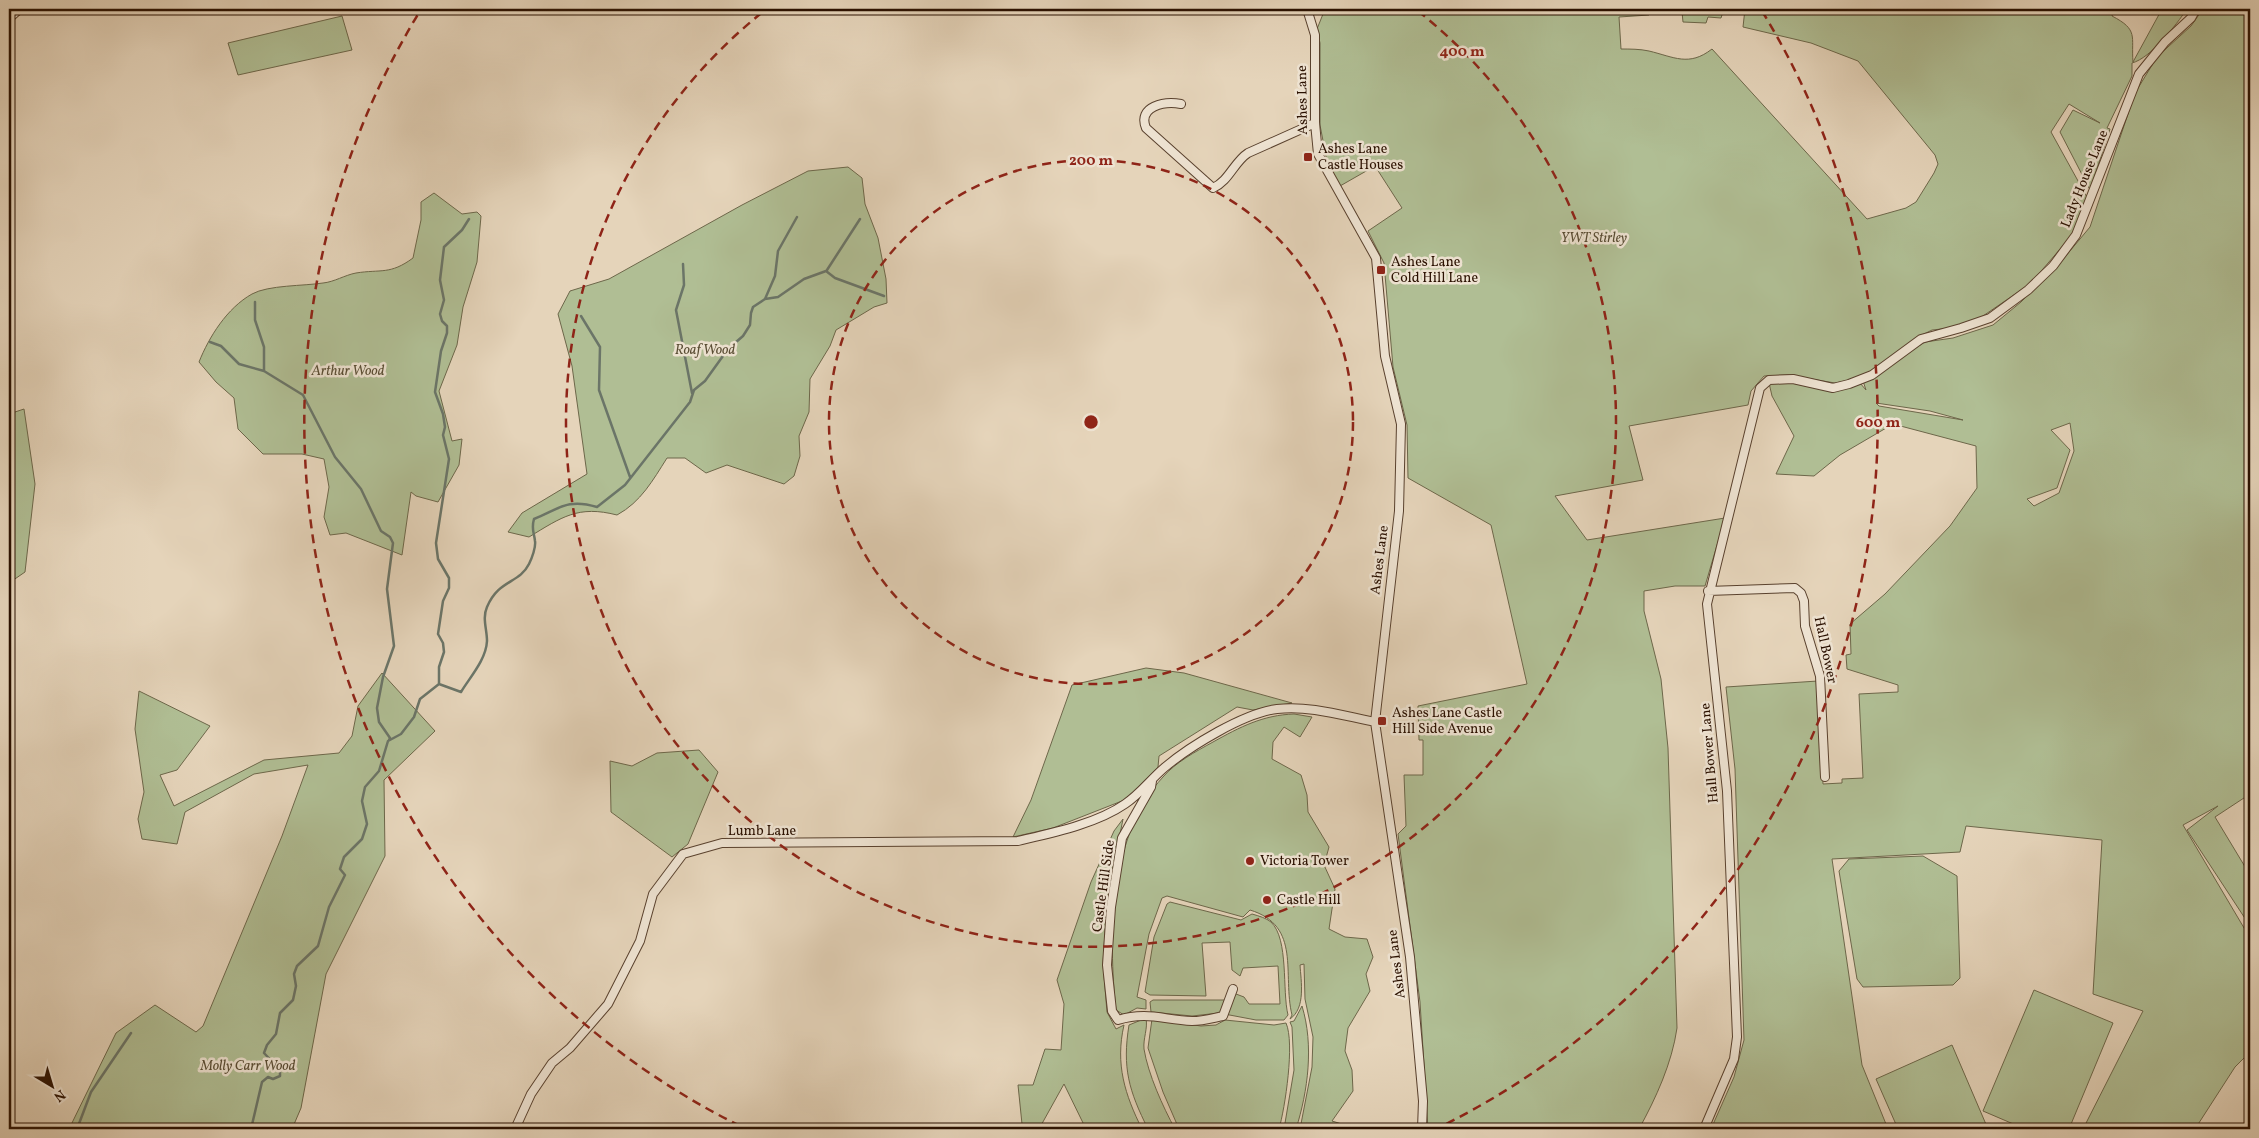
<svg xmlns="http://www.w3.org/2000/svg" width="2259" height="1138" font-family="Vollkorn,serif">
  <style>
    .green { fill: #b0be94; stroke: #6d674a; fill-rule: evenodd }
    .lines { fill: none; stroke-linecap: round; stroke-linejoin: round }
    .stream { stroke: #6b7568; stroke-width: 2.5 }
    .minor-casing { stroke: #59412e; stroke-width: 10 }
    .tertiary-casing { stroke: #59412e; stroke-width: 12 }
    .minor { stroke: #eee3d2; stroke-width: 8 }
    .tertiary { stroke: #eee3d2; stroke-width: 10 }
    .ring { fill: none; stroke: #8f2418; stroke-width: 2.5; stroke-dasharray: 9 6 }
    .poi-dot { fill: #8f2418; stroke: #eee3d2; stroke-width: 2 }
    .labels { text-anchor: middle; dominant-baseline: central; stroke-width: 5; stroke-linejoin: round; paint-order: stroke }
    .street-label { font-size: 14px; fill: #2a1000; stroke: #eee3d2 }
    .poi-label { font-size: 14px; fill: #2a1000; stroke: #eee3d2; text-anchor: start }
    .park-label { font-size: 14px; font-style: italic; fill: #594d34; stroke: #eee3d2 }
    .centre { fill: #8f2418; stroke: #eee3d2; stroke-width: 2.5 }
    .ring-label { font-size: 15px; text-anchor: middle; font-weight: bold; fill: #8f2418; stroke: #eee3d2; stroke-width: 5; stroke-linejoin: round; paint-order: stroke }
  </style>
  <rect width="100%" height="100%" fill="#e5d4ba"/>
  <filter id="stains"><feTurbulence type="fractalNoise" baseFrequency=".004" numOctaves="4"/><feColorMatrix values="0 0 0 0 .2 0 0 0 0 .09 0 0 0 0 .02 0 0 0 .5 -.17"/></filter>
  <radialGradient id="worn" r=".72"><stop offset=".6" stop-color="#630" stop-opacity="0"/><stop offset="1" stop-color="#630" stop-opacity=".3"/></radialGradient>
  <path class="green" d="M 1325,9 L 1652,9 L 1649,15 L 1619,17 L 1621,49 C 1630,49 1640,49 1649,51 C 1674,57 1689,67 1712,49 L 1867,219 L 1906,208 L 1916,202 L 1934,173 L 1938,164 L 1935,155 L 1858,61 L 1811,43 L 1743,27 L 1745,9 L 2114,9 L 2112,16 C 2139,30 2131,36 2133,62 L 2162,9 L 2187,9 C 2176,25 2151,58 2132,63 L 2132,76 L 2107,128 L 2110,129 L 2090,190 L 2060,132 L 2073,110 L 2100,123 L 2069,104 L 2051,132 L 2088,199 L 2073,234 L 2030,284 L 1980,318 L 1951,328 L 1932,330 L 1920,336 L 1873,371 L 1856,379 L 1835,383 L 1788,375 L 1764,376 L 1751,391 L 1748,405 L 1629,426 L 1643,480 L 1555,496 L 1587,540 L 1725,518 L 1705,586 L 1675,586 L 1644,591 L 1644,611 L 1661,679 L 1668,748 L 1677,1028 C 1672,1063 1656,1098 1639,1129 L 1428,1129 L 1420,1002 L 1398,834 L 1406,826 L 1404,775 L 1423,775 L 1423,740 L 1419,740 L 1418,706 L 1527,684 L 1491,525 L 1408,478 L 1407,425 L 1393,367 L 1384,263 L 1368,231 L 1402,208 L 1375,166 L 1340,186 L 1328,167 L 1320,125 L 1320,43 L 1317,29 Z
    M 1664,9 L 1724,9 L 1721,18 L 1708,17 L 1706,23 L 1683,22 L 1682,12 L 1668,12 Z
    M 2203,9 L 2250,9 L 2250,794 L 2215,817 L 2250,875 L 2250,926 L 2187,830 L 2218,806 L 2183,825 L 2250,938 L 2250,1052 L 2235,1067 L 2195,1129 L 2083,1129 L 2143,1011 L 2093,994 L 2102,840 L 1966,826 L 1960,852 L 1832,859 L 1862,1065 L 1888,1129 L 1711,1129 L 1734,1077 L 1744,1040 L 1735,769 L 1726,687 L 1818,681 L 1823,784 L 1842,783 L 1842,779 L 1863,778 L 1859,694 L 1898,692 L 1898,685 L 1847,669 L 1846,655 L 1851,654 L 1850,624 L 1885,594 L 1950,526 L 1977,488 L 1976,446 L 1893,424 L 1840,455 L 1814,476 L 1776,474 L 1794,436 L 1772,396 L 1769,383 L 1792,383 L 1833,392 L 1860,383 L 1866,390 L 1863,381 L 1925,342 L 1953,338 L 1993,325 L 2021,302 L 2059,264 L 2090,227 L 2135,93 L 2157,57 L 2191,26 ZM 1876,403 L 1930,411 L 1963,420 L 1879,406 ZM 2070,423 L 2074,451 L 2059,493 L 2034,506 L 2027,499 L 2057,488 L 2070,450 L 2051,430 Z
    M 342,16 L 352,50 L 238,75 L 228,43 Z
    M 848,167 L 862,178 L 865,204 L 878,238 L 886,279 L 887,303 L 874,307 L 836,330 L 830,346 L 810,379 L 809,412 L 799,436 L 800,456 L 794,476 L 784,484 L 727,465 L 706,473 L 685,458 L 667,458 C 653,480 641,502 617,515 C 578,505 562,517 529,537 L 508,532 L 522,513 L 587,474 L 572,366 L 558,314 L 570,291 L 609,279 L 742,205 L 808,171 Z
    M 434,193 L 462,214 L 477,212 L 481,216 L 477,262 L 463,307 L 457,345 L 439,391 L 452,441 L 462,439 L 459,465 L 438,502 L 416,496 L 411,492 L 402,555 L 346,533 L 330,535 L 324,517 L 329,487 L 324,459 L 302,454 L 263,454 L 238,429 L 234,398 L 216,382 L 199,362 C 209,337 227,308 252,294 C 268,285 304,286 323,283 C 334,282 345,275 356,273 C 381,269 390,275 413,258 L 421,220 L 421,202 Z
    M 24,409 L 35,484 L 25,572 L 9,583 L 9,414 Z
    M 1146,668 L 1184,673 L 1292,703 L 1253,710 L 1237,707 L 1159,756 L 1158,767 L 1127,799 L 1053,828 L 1013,837 L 1031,800 L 1072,685 Z
    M 382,673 L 435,731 L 384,780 L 385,856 L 326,974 L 301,1108 L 292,1129 L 69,1129 L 116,1033 L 155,1005 L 196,1032 L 203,1026 L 282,836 L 308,765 L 254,774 L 185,812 L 177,844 L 142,839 L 138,819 L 144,792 L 135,729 L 139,691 L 210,726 L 177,770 L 160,775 L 174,806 L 264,760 L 339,753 L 352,736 L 358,706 Z
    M 1294,714 L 1312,717 L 1300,737 L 1284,727 L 1273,742 L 1272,759 L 1301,775 L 1307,795 L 1308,812 L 1329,847 L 1324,865 L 1335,889 L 1329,929 L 1345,937 L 1367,939 L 1373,957 L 1366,974 L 1370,991 L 1348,1028 L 1345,1051 L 1352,1070 L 1353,1091 L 1332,1121 L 1358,1129 L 1300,1129 L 1312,1067 L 1313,1037 L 1305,999 L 1304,964 L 1300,965 C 1301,981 1306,1008 1290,1019 L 1292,1015 C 1282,974 1302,926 1250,910 L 1243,917 L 1167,896 L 1162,898 L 1149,934 L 1137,997 L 1146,1000 L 1146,1009 L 1137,1008 L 1124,1015 L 1116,1010 C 1108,937 1109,835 1163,777 C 1176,762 1195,752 1213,742 C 1240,727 1263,715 1294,714 Z
    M 699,750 L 718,772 L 688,844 L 672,857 L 611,812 L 610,761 L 632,766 L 657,753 Z
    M 1123,819 L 1107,900 L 1103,964 L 1107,1012 L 1116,1029 L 1124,1025 C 1115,1064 1125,1095 1142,1129 L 1086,1129 L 1064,1084 L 1039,1129 L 1020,1129 L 1022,1124 L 1018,1085 L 1033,1085 L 1045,1049 L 1061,1050 L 1064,1004 L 1057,980 L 1091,882 L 1114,831 Z
    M 1923,856 L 1957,876 L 1960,978 L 1953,985 L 1863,987 L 1857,979 L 1839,871 L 1849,859 Z
    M 1170,902 L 1241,920 L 1252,914 C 1259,916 1266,918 1271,922 C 1289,939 1282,991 1288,1015 L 1284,1020 L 1256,1020 L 1219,1013 L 1192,1016 L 1151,1012 L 1150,1002 L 1153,1000 L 1229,1000 L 1236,994 L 1244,997 L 1249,1004 L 1280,1004 L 1278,966 L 1243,968 L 1240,976 L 1232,970 L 1230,942 L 1202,943 L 1206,996 L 1150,995 L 1145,992 L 1154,937 L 1167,904 Z
    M 2034,990 L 2113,1023 L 2069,1129 L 2025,1129 L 1983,1111 Z
    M 1302,1006 C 1314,1045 1308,1091 1296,1129 L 1284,1129 L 1294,1070 L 1292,1027 L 1290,1022 L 1294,1021 Z
    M 1146,1018 C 1148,1029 1143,1038 1144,1049 C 1148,1074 1163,1107 1175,1129 L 1148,1129 C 1129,1091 1122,1068 1129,1025 Z
    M 1152,1019 L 1201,1026 L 1216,1025 L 1225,1020 L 1274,1025 L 1286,1023 C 1295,1043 1285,1108 1279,1129 L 1179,1129 L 1163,1092 L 1148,1048 Z
    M 1952,1045 L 1988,1129 L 1898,1129 L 1876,1079 Z"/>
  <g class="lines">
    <path class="stream" d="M 683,264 L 684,285 L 676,310 L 692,393
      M 827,270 L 860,219
      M 765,299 L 775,276 L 778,251 L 797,217
      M 255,302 L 255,320 L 264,347 L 264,371
      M 581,316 L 600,347 L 599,390 L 630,477
      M 210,342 L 221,346 L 239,364 L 264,371 L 303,395 L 335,457 L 361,489 L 381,531 L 390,537 L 393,543 L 387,589 L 394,646 L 383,677 L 377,708 L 379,722 L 390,738 L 389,740
      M 439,684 L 439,667 L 444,652 L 443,643 L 438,634 L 443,601 L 449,588 L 449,578 L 438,559 L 436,543 L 449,459 L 443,435 L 445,427 L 443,414 L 435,392 L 441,351 L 447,333 L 447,326 L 442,321 L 440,314 L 444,300 L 440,280 L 444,247 L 462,230 L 469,219
      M 77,1129 L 91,1092 L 131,1033
      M 251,1129 L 262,1082 L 268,1077 L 273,1079 L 280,1076 L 280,1070 L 264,1053 L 267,1045 L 276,1034 L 280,1013 L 293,1000 L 296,986 L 294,974 L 297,966 L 318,946 L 329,907 L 345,875 L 340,869 L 344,857 L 362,839 L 367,824 L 362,801 L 365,787 L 379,771 L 388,741 L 401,734 L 414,717 L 420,699 L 439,684 L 461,692 C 470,677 486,660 487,641 C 487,629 482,618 487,607 C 499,579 519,584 529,564 C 532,558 536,547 535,541 C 534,532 531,529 534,519 C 559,509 567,498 597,507 L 625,485 L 690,402 L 694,390 L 705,381 L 728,349 L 743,336 L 750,325 L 751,313 L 753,307 L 765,299 L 778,297 L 804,279 L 826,271 L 835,278 L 884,296"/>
    <g class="minor-casing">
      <path id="minor" d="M 1307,9 L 1315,35 L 1315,123 L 1318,154 L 1376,258 L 1385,356 L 1401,424 L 1399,511 L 1375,722 L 1410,957 L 1423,1101 L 1422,1129
        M 1181,104 C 1165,101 1137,106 1146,128 L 1213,188 C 1229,181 1234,162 1248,153 L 1315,123
        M 1708,591 L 1795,588 L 1801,593 L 1804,601 L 1805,626 L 1820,676 L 1825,777
        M 1152,781 L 1151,787 L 1122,838 L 1111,907 L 1107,965 L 1112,1011 L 1118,1020 C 1147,1011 1164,1020 1192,1021 C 1203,1021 1213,1018 1223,1016 L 1233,989
        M 515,1129 L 531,1094 L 552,1063 L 570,1048 L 608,1004 L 640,941 L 653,894 L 683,854 L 722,843 L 1018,841 C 1052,833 1096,824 1125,804 C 1140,794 1151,779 1164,768 C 1190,746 1244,713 1277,709 C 1309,705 1344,716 1375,722
        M 1704,1129 L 1734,1059 L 1737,1037 L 1727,791 L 1707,604 L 1760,388 L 1769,380 L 1793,379 L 1833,388 L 1849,384 L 1872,375 L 1921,339 L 1961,328 L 1990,318 L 2028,290 L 2053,266 L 2076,235 L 2139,74 L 2165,42 L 2191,18 L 2196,9"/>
    </g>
    <g class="tertiary-casing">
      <path id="tertiary" d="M 9,17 L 18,9"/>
    </g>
    <use href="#minor" class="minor"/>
    <use href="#tertiary" class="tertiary"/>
  </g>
  <g class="ring">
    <circle cx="1091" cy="422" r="262"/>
    <path d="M1418 11A525 525 0 1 1 764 11"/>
    <path d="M740 1126A787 787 0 0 1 420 11M1762 11A787 787 0 0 1 1442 1126"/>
  </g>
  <g class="poi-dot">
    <rect x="1303" y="152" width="10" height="10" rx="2.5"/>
    <rect x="1376" y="265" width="10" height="10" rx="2.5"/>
    <rect x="1377" y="716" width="10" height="10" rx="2.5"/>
    <circle cx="1250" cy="861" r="5"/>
    <circle cx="1267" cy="900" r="5"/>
  </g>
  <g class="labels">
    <g class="street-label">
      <text transform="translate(1303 100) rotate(-91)">Ashes Lane</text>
      <text transform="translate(2085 179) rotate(-68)">Lady House Lane</text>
      <text transform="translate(1380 560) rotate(-83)">Ashes Lane</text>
      <text transform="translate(1825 650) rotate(78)">Hall Bower</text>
      <text transform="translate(1710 753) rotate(-95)">Hall Bower Lane</text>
      <text x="762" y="831">Lumb Lane</text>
      <text transform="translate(1104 886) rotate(-82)">Castle Hill Side</text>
      <text transform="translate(1397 964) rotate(-97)">Ashes Lane</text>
    </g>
    <g class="poi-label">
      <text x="1318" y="149">Ashes Lane<tspan x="1318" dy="16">Castle Houses</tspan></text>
      <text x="1391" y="262">Ashes Lane<tspan x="1391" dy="16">Cold Hill Lane</tspan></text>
      <text x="1392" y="713">Ashes Lane Castle<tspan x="1392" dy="16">Hill Side Avenue</tspan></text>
      <text x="1260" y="861">Victoria Tower</text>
      <text x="1277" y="900">Castle Hill</text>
    </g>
    <g class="park-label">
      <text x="1594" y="238">YWT Stirley</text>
      <text x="705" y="350">Roaf Wood</text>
      <text x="348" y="371">Arthur Wood</text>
      <text x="248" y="1066">Molly Carr Wood</text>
    </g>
  </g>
  <circle cx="1091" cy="422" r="8" class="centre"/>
  <g class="ring-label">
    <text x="1462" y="56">400 m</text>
    <text x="1091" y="165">200 m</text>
    <text x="1878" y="427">600 m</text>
  </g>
  <rect width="2259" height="1138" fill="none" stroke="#e5d4ba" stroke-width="30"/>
  <rect x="10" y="10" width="2239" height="1118" fill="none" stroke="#2a1000" stroke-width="2.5"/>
  <rect x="15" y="15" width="2229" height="1108" fill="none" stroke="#2a1000"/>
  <g transform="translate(52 1086) rotate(142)" stroke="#eee3d2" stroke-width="4" paint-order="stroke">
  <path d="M0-4L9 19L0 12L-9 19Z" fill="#2a1000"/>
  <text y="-8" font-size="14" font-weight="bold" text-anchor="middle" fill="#2a1000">N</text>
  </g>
  <rect width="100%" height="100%" filter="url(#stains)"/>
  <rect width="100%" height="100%" fill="url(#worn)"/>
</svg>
